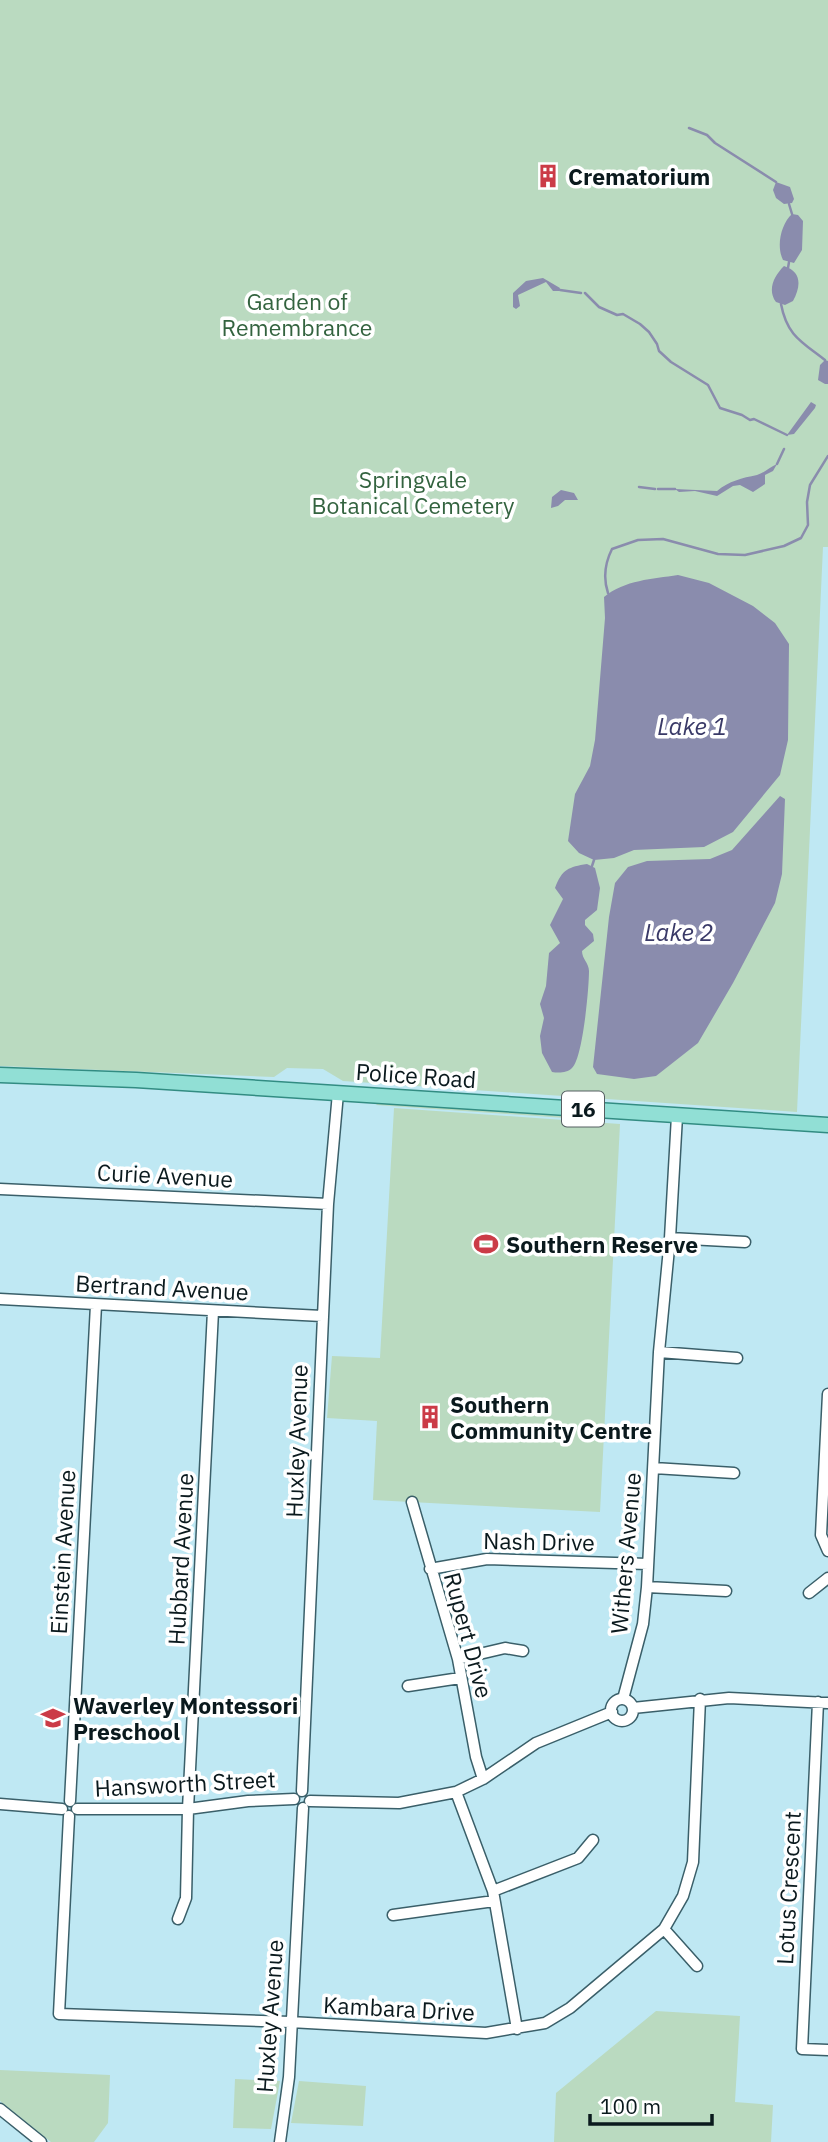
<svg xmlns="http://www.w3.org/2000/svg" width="828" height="2142" font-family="'IBM Plex Sans',sans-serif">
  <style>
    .green { fill: #badac0 }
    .water { fill: #8a8cad }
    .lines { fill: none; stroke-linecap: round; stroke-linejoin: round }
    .stream { stroke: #8a8cad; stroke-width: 2.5 }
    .minor-casing { stroke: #3a5f69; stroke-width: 13 }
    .major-casing { stroke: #328c82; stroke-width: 17 }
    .minor { stroke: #fff; stroke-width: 10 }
    .major { stroke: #91dfd5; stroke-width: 14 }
    .labels { text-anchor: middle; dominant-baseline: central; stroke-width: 7; stroke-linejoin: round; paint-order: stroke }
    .shield { fill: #fff; stroke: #545e61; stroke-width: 2 }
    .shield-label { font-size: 21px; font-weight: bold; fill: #0a191d }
    .poi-label { font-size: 23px; font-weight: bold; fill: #0a191d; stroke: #fff; text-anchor: start }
    .park-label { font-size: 23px; fill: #33633f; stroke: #fff }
    .street-label { font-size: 23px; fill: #0a191d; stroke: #fff }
    .water-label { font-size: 24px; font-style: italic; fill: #393967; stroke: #fff }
  </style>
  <rect width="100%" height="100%" fill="#bfe8f3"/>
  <path class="green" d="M 0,0 L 828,0 L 828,547 L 823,547 L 797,1112 L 343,1081 L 323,1069 L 287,1068 L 274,1077 L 0,1066 Z
    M 378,1103 L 593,1118 L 593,1120 L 376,1105 Z
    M 394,1108 L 620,1124 L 600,1512 L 373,1500 L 377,1421 L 327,1418 L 332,1356 L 380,1358 Z
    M 656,2011 L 740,2016 L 735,2102 L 773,2105 L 771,2142 L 554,2142 L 556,2093 Z
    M 0,2070 L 110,2075 L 108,2123 L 94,2142 L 51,2142 L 0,2101 Z
    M 235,2079 L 280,2081 L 271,2129 L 233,2128 Z
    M 299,2081 L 366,2086 L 363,2126 L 291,2123 Z"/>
  <path class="water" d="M 776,182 L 790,187 L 794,199 L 792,203 L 784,204 L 776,198 L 773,190 Z
    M 792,214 L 798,215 L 803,221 L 802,250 L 794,263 L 783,260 C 776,246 781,224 792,214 Z
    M 784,266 C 802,272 801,286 793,301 L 785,305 L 776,302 C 767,290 774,276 784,266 Z
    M 543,278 L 560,288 L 559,291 L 553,291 L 546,282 L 518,295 L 520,306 L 516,309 L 513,307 L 513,293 L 526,281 Z
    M 825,360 L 828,361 L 828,384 L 825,384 L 818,380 L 820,365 Z
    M 811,402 L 816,405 L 815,408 L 794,434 L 787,435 Z
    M 777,464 L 773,471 L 765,475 L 765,484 L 753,492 L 740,485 L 733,486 L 717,496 L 695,491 L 679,492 L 675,489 L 717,491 C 729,481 742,478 757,475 C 764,473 770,467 777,464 Z
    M 561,490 L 574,493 L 578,500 L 565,500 L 558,506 L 551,508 L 552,497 Z
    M 678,575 L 709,583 L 753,606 L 775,623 L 789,644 L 788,740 L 780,775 L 733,832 L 704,847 L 634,850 L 614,858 L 594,860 L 579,853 L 568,841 L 575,794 L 590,766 L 595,740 L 605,618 L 604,597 C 625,580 652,579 678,575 Z
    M 780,796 L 785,799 L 782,874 L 775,903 L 733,983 L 698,1043 L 656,1076 L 634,1079 L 597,1074 L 593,1067 L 609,917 L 615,883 L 628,867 L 647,861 L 710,859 L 732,850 Z
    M 587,864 L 595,868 L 600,888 L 597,910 L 585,920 L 585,925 L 593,934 L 594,941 L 582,951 C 582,959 589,963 589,971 C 589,987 583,1058 572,1068 C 567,1073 559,1073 552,1072 L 542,1053 L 540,1036 L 544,1018 L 540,1004 L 546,986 L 549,953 L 560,943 L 550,925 L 563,899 L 555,888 C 562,869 569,867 587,864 Z"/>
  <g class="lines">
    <path class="stream" d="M 689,128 L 707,135 L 715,143 L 776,182
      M 789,204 L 792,214
      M 788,268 L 789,262
      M 560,290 L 581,293
      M 585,293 L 599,307 L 617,315 L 623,314 L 640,324 L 649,332 L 657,344 L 659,351 L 671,362 L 708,385 L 720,408 L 742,415 L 750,420 L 754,419 L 787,435
      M 781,304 C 787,336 802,342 825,360
      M 777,464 L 784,449
      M 639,487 L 655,489
      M 658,489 L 675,489
      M 608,593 C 603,578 605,563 612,549 L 638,540 L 663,539 L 718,554 L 745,555 L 784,546 L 801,538 L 808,525 L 807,502 L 810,485 L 828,456
      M 592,866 L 594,860"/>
    <g class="minor-casing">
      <path id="minor" d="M 0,1189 L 328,1204
        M 670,1238 L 745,1242
        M 0,1299 L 322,1316
        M 659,1352 L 737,1358
        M 828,1394 L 821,1535 L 828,1551
        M 654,1468 L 734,1473
        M 412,1502 L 458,1659 L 476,1757 L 483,1779
        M 430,1569 L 487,1559 L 648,1564
        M 647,1587 L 726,1591
        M 809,1593 L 828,1578
        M 458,1659 L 505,1648 L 523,1651
        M 408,1686 L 460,1678
        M 623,1699 L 643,1624 L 647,1587 L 659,1352 L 670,1238 L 677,1116
        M611 1710a11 11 0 1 1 22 0a11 11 0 1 1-22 0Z
        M 818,1702 L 802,2049 L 828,2050
        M 633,1708 L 729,1698 L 828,1703
        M 302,1791 L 328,1204 L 338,1093
        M 456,1792 L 493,1891 L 517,2029
        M 70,1801 L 96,1305
        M 310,1801 L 399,1803 L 456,1792 L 483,1779 L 536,1743 L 612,1712
        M 0,1804 L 62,1809
        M 77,1809 L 188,1809 L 248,1801 L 294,1799
        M 69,1816 L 59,2014 L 290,2022 L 486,2033 L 545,2023 L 570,2008 L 664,1929 L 683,1896 L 693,1862 L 700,1699
        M 493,1891 L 578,1858 L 593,1840
        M 393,1915 L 494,1901
        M 178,1919 L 186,1898 L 188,1809 L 213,1311
        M 664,1929 L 697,1966
        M 0,2109 L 41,2142
        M 280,2142 L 289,2077 L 303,1808"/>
    </g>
    <g class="major-casing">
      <path id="major" d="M 0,1075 L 136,1080 L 828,1125"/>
    </g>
    <use href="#minor" class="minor"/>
    <use href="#major" class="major"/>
  </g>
  <defs>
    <g id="building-bare" transform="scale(1.89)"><path d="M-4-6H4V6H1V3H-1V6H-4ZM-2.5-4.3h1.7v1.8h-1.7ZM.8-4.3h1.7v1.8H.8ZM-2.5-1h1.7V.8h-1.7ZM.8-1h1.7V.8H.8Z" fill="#cb3b47" stroke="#fff" stroke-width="2.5" paint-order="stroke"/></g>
    <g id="stadium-bare" transform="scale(1.89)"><path d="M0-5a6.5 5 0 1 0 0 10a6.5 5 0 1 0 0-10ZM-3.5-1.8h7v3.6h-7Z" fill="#cb3b47" stroke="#fff" stroke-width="2.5" paint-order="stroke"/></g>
    <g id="school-bare" transform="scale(1.89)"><path d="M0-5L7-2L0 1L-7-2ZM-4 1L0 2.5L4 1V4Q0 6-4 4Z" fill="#cb3b47" stroke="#fff" stroke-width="2.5" paint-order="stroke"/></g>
  </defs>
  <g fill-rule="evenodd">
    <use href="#building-bare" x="548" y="176"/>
    <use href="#stadium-bare" x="486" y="1244"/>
    <use href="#building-bare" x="430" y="1417"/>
    <use href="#school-bare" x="53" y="1718"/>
  </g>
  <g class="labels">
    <rect class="shield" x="562" y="1091.5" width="42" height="35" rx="5"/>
    <g class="shield-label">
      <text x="583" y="1109">16</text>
    </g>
    <g class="poi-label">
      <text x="568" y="176">Crematorium</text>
      <text x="506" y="1244">Southern Reserve</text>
      <text x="450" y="1404">Southern<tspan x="450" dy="26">Community Centre</tspan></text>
      <text x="73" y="1705">Waverley Montessori<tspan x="73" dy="26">Preschool</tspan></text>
    </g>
    <g class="park-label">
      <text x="297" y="301">Garden of<tspan x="297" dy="26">Remembrance</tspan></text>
      <text x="413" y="479">Springvale<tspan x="413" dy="26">Botanical Cemetery</tspan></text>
    </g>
    <g class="street-label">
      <text transform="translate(416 1075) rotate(4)">Police Road</text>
      <text transform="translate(165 1175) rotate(3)">Curie Avenue</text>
      <text transform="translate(162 1287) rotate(3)">Bertrand Avenue</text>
      <text transform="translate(296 1441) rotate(-88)">Huxley Avenue</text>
      <text transform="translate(539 1541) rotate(1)">Nash Drive</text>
      <text transform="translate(62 1552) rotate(-87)">Einstein Avenue</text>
      <text transform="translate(625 1553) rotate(-85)">Withers Avenue</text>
      <text transform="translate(180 1559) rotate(-87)">Hubbard Avenue</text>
      <text transform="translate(469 1635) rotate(75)">Rupert Drive</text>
      <text transform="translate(185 1783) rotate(-3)">Hansworth Street</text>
      <text transform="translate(788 1888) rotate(-87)">Lotus Crescent</text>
      <text transform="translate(399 2008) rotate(3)">Kambara Drive</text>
      <text transform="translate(269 2016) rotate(-86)">Huxley Avenue</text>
    </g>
    <g class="water-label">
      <text x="692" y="726">Lake 1</text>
      <text x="679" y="932">Lake 2</text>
    </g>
  </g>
  <path d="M590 2114v10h122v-10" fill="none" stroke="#0a191d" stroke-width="3.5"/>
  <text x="600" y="2114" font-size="21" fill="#0a191d" stroke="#ffffff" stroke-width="5" paint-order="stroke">100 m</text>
</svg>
